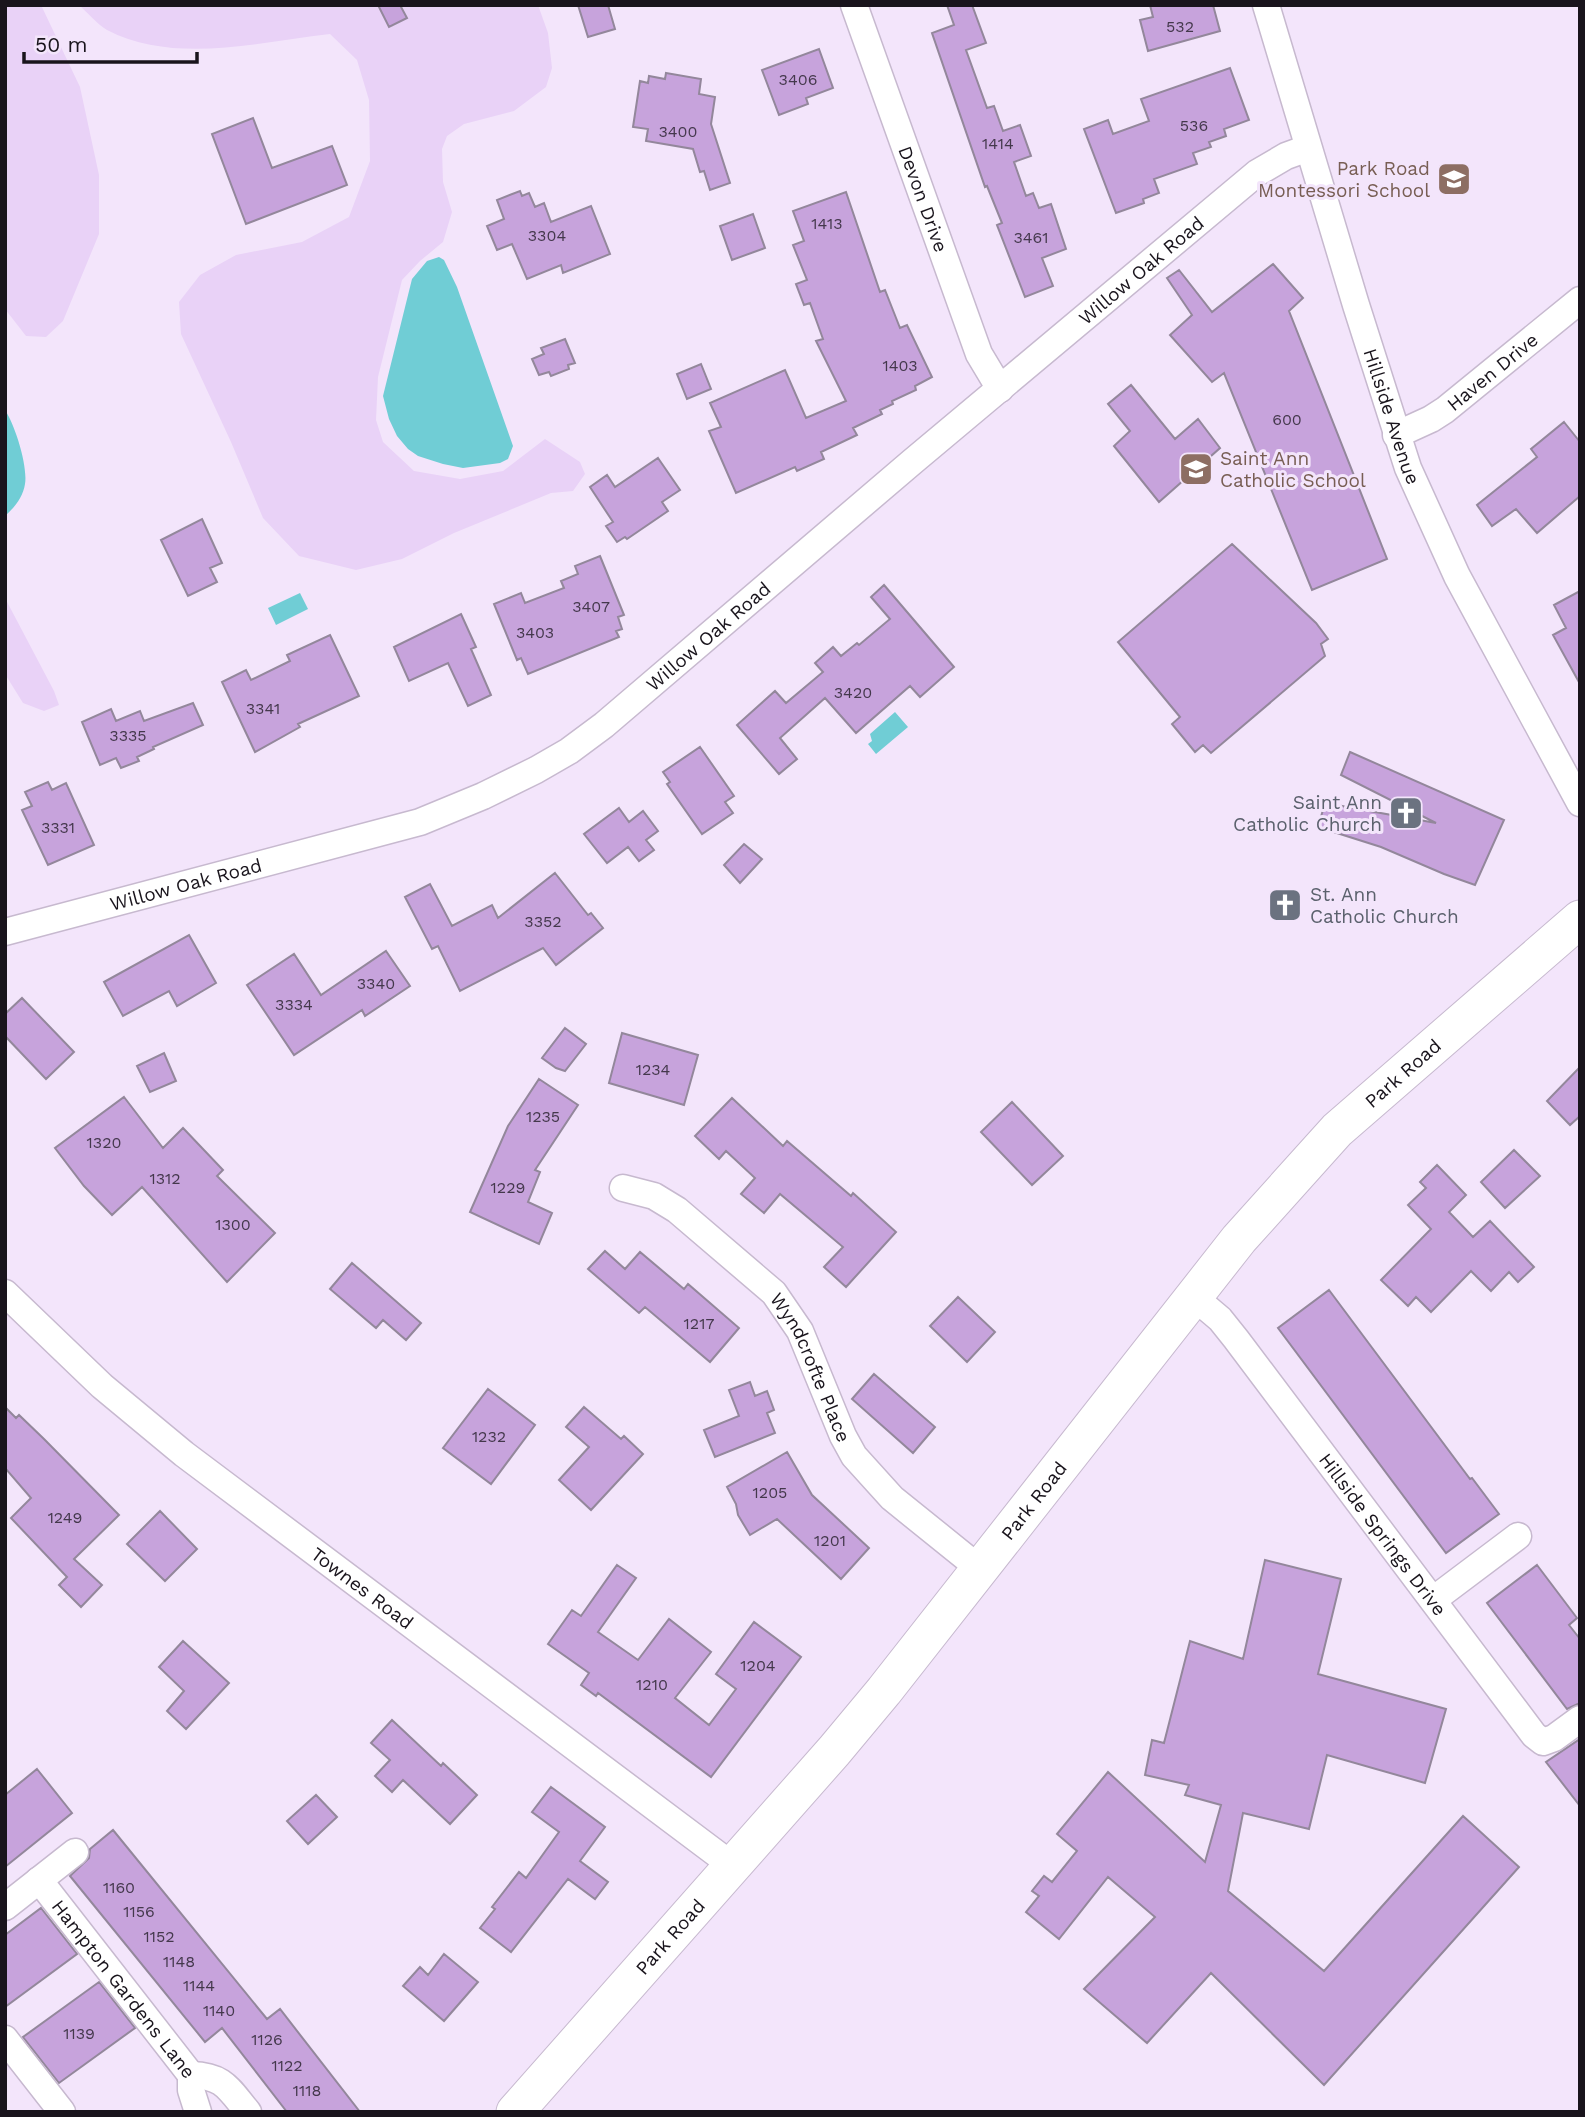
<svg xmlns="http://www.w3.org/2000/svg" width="1585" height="2117" font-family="'Work Sans',sans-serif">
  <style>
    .green { fill: #e9d2f7 }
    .water { fill: #70cdd5 }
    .building { fill: #c7a3dc; stroke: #93879b; stroke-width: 2 }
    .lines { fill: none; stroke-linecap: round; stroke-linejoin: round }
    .minor-casing { stroke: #c7b9cf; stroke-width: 29 }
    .secondary-casing { stroke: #c7b9cf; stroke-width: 39 }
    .minor { stroke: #fff; stroke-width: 26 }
    .secondary { stroke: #fff; stroke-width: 37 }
    .labels { text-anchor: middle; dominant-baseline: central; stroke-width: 6; stroke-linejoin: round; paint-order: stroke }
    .number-label { font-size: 16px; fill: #44384c }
    .education-label { font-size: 19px; fill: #785e54; stroke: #f3e5fb; text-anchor: end }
    .street-label { font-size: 19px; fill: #19141c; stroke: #f3e5fb }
    .worship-label { font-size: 19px; fill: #5b616d; stroke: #f3e5fb; text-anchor: end }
  </style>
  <rect width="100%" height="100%" fill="#f3e5fb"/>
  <path class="green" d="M 5,5 L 41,5 L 80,87 L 99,175 L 99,234 L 63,321 L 46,337 L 26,336 L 5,309 Z
    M 79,5 L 538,5 L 548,33 L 552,68 L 546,87 L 514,111 L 464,124 L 447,136 L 442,149 L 443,182 L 452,212 L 443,242 L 420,261 L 402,280 L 378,377 L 376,420 L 383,442 L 414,471 L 460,479 L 503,471 L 545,439 L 580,462 L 585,474 L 573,491 L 551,493 L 454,533 L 402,559 L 356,570 L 299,556 L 263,518 L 231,442 L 181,334 L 179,302 L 200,275 L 236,255 L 302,242 L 349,217 L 370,161 L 369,100 L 357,60 L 330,34 C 259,42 175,65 107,30 C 97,24 88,13 79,5 Z
    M 5,598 L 54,691 L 59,705 L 44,711 L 23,703 L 5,674 Z"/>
  <path class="water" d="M 439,257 L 444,260 L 457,287 L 513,446 L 508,459 L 500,463 L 463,468 L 443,464 L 418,456 L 408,449 L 397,436 L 389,419 L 383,396 L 412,279 L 427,261 Z
    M 5,410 C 15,425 28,466 25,484 C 23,497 15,507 5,516 Z
    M 300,593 L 308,609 L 276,625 L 268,608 Z
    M 895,712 L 908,727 L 876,754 L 868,744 L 872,741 L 870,734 Z"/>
  <path class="building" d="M 378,5 L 400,5 L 407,18 L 389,27 Z
    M 578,5 L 608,5 L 615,29 L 588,37 Z
    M 947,5 L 972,5 L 986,43 L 966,50 L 987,108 L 994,106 L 1003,131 L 1020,125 L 1031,156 L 1014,162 L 1026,196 L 1033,193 L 1039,208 L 1051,204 L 1066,249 L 1042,258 L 1053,286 L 1025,297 L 997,225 L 1002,223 L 987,186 L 985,187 L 932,33 L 954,25 Z
    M 1150,5 L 1213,5 L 1220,31 L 1148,51 L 1140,20 L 1153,17 Z
    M 819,49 L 833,88 L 806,98 L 808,104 L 779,115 L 762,70 Z
    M 1230,68 L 1249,120 L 1224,129 L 1226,136 L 1209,142 L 1211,147 L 1193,153 L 1197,164 L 1154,179 L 1159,193 L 1143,199 L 1144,203 L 1116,213 L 1084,129 L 1108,120 L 1113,134 L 1149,121 L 1141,99 Z
    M 666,73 L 701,79 L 699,94 L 715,97 L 711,124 L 730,183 L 710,190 L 704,171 L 700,172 L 693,149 L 646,141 L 648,129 L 633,127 L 640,81 L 648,83 L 649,76 L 665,79 Z
    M 253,118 L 272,168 L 332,146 L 347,185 L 246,224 L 212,134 Z
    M 520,191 L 522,196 L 529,193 L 535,207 L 544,203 L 551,222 L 591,206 L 610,254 L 563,273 L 561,265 L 527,279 L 512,244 L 497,250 L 487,226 L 504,219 L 497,200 Z
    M 846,192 L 880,292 L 885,290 L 900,328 L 907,325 L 932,377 L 915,386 L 916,390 L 892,401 L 893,404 L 880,410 L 882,414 L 853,428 L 857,435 L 821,452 L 824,459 L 797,471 L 795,467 L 736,493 L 709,431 L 721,427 L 710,403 L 785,370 L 806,418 L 846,401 L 816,341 L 823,339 L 810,303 L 804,305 L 796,284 L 807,280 L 793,245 L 804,241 L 793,211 Z
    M 753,214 L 765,248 L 732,260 L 720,226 Z
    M 1273,264 L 1303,298 L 1289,311 L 1387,559 L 1312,590 L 1224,373 L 1212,382 L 1170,335 L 1192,315 L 1167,278 L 1179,270 L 1212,312 Z
    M 565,339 L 575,363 L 568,365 L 569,369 L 551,376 L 549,372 L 539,375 L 532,359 L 544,354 L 541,348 Z
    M 701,364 L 711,389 L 687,399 L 677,374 Z
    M 1131,385 L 1175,439 L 1198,419 L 1220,448 L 1159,502 L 1114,446 L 1130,431 L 1108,404 Z
    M 1564,422 L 1580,442 L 1580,496 L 1537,533 L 1516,509 L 1492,526 L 1477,505 L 1537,457 L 1531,449 Z
    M 658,458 L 680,490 L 662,502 L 668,511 L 627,539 L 625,537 L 617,542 L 606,526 L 613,522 L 590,487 L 607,475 L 615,487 Z
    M 202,519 L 222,563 L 210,568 L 217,582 L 188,596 L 161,540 Z
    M 1232,544 L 1316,623 L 1328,639 L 1321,644 L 1325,656 L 1211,753 L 1203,745 L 1195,752 L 1172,724 L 1180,717 L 1118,642 Z
    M 600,556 L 624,615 L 618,617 L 622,629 L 616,631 L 619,637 L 528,674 L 521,658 L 517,660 L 494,604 L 521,593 L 525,603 L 564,588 L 561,581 L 578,574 L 575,566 Z
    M 884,585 L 954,667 L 920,697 L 910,686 L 856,733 L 825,698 L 780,738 L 797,759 L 779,774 L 737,725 L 775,691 L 786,703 L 823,672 L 815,663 L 833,647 L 841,656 L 857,643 L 859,645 L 890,619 L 871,597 Z
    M 1580,591 L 1580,684 L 1553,635 L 1566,628 L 1554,605 Z
    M 461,614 L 476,647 L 471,649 L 491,695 L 468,706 L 448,663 L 409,681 L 394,647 Z
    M 330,635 L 359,696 L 298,724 L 300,727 L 255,752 L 222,682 L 246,670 L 251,680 L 290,661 L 287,655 Z
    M 193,703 L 203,725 L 153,747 L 154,749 L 137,757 L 139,761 L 121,768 L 116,758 L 100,765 L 82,722 L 111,709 L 116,721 L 140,711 L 144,721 Z
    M 700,747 L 734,796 L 725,802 L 733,813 L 702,834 L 667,784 L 670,782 L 663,772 Z
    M 1350,752 L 1504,820 L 1475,885 L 1444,874 L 1381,847 L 1318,827 L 1325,803 L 1436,823 L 1341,775 Z
    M 48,782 L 52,790 L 66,783 L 94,845 L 48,865 L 22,810 L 32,806 L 25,792 Z
    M 619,808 L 629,822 L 643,811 L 658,831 L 646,840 L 654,850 L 639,861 L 628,847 L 607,863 L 584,834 Z
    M 744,844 L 762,859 L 740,883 L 724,865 Z
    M 555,873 L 588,915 L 591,913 L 603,928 L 556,965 L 543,948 L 460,991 L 438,946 L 432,949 L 405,897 L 430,884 L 452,926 L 492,905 L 498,918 Z
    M 189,935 L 216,983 L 177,1006 L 169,991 L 123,1016 L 104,982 Z
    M 386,951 L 410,986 L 365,1016 L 362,1010 L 294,1055 L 247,985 L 294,954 L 321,995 Z
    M 22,998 L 74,1052 L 46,1079 L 5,1036 L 5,1014 Z
    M 565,1028 L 586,1044 L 565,1071 L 556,1068 L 542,1058 Z
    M 622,1033 L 698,1055 L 684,1105 L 609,1083 Z
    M 164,1053 L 176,1081 L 150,1092 L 137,1066 Z
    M 1580,1067 L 1580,1116 L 1570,1125 L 1547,1101 Z
    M 539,1079 L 578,1105 L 535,1170 L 540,1172 L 528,1202 L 552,1213 L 539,1244 L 470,1212 L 508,1126 Z
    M 124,1097 L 163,1148 L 183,1128 L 223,1170 L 217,1176 L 275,1233 L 227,1282 L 142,1187 L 112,1215 L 84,1186 L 55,1148 Z
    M 732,1098 L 783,1146 L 787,1141 L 851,1196 L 853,1193 L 896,1232 L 846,1287 L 824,1267 L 843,1247 L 780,1194 L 764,1213 L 741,1194 L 755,1178 L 726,1151 L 719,1159 L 695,1136 Z
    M 1012,1102 L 1063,1156 L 1032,1185 L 981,1132 Z
    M 1514,1150 L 1540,1176 L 1505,1208 L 1481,1182 Z
    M 1437,1165 L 1466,1195 L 1449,1212 L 1473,1237 L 1490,1221 L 1534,1267 L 1518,1282 L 1509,1272 L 1491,1291 L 1471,1271 L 1431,1312 L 1416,1297 L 1408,1306 L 1381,1280 L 1431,1229 L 1408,1205 L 1426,1188 L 1420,1182 Z
    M 605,1251 L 625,1269 L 640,1252 L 684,1289 L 688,1284 L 739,1328 L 710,1362 L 645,1307 L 639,1313 L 588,1269 Z
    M 352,1263 L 421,1323 L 406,1340 L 383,1320 L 376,1328 L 330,1289 Z
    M 1329,1290 L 1470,1479 L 1472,1478 L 1499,1514 L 1446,1553 L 1278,1328 Z
    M 958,1297 L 995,1332 L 967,1362 L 930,1326 Z
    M 874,1374 L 935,1427 L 913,1453 L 852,1399 Z
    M 750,1382 L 755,1396 L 767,1391 L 774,1410 L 767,1413 L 775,1433 L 715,1457 L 704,1430 L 739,1416 L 729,1390 Z
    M 488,1389 L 535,1425 L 491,1484 L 443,1448 Z
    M 5,1407 L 16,1418 L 19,1415 L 44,1439 L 119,1515 L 74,1559 L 102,1585 L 81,1607 L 59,1585 L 67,1577 L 11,1518 L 31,1498 L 5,1468 Z
    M 584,1407 L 621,1439 L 624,1436 L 643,1454 L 591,1510 L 559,1480 L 589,1447 L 566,1427 Z
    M 787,1452 L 812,1495 L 869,1548 L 841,1579 L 777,1519 L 750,1535 L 738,1515 L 736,1504 L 727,1487 Z
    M 160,1511 L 197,1549 L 165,1581 L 127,1544 Z
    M 1265,1560 L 1341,1579 L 1318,1674 L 1446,1709 L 1425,1783 L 1327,1755 L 1309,1829 L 1243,1813 L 1228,1891 L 1324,1971 L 1463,1816 L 1519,1867 L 1324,2085 L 1211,1973 L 1147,2043 L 1084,1989 L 1155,1917 L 1108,1877 L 1059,1939 L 1026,1912 L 1039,1896 L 1032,1891 L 1044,1876 L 1052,1882 L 1077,1851 L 1057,1834 L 1108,1772 L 1205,1862 L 1221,1805 L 1185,1795 L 1189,1785 L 1145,1775 L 1152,1740 L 1164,1743 L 1190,1641 L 1243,1659 Z
    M 617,1565 L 636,1578 L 598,1632 L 638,1660 L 669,1619 L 711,1652 L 675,1698 L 709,1725 L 736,1689 L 716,1674 L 754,1622 L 801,1657 L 711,1777 L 598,1693 L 596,1696 L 581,1685 L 589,1673 L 548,1644 L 572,1610 L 581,1616 Z
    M 1537,1565 L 1577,1618 L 1569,1625 L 1580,1639 L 1580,1703 L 1567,1709 L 1487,1603 Z
    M 183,1641 L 229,1683 L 186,1729 L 167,1711 L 184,1691 L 159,1667 Z
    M 392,1720 L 441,1766 L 443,1763 L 477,1795 L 450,1824 L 403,1780 L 392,1792 L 375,1776 L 390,1760 L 371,1743 Z
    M 1580,1739 L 1580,1806 L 1546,1762 Z
    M 37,1769 L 72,1813 L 5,1867 L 5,1795 Z
    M 551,1787 L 605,1827 L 580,1861 L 608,1882 L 595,1899 L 568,1879 L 511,1952 L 480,1928 L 495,1909 L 492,1907 L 519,1872 L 526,1878 L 559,1832 L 532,1812 Z
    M 316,1795 L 337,1817 L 308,1844 L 287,1821 Z
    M 113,1830 L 267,2019 L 280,2009 L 360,2112 L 287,2112 L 222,2028 L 205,2042 L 70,1876 L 89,1858 L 90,1849 Z
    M 41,1908 L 77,1954 L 5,2007 L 5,1935 Z
    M 444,1954 L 478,1982 L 444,2021 L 403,1986 L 420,1967 L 428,1975 Z
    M 99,1982 L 135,2028 L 59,2083 L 23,2037 Z"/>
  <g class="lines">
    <g class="minor-casing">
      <g id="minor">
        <path id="s1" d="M 854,5 L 979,354 L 1000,389"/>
        <path id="s2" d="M 1266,5 L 1356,305 L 1408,468 L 1457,576 L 1580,803"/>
        <path id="s3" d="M 1396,435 L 1431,419 L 1445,410 L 1580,300"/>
        <path id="s4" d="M 5,932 L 420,822 L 483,796 L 536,770 L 569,751 L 604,725 L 912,462 L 1257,173 L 1286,156 L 1308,148"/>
        <path id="s5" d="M 623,1188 L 654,1196 L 677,1210 L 774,1293 L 800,1331 L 843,1436 L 854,1456 L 892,1498 L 980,1569"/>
        <path id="s6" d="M 5,1293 L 102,1386 L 184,1454 L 733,1866"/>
        <path id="s7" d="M 1194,1297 L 1220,1319 L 1236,1339 L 1534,1735 L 1543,1742 L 1554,1738 L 1580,1719"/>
        <path d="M 1433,1600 L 1518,1536"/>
        <path id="s8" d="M 39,1880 L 191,2075"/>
        <path d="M 5,1907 L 75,1852"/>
        <path d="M 5,2039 L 62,2112"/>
        <path d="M 191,2075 C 224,2076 228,2088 248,2112"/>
        <path d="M 191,2075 L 191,2090 L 198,2112"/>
      </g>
    </g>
    <g class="secondary-casing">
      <g id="secondary">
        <path id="s9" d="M 515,2112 L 834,1751 L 884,1691 L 1239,1239 L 1337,1130 L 1580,919"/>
      </g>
    </g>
    <use href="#minor" class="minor"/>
    <use href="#secondary" class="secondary"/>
  </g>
  <defs>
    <g id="school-square" transform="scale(1.75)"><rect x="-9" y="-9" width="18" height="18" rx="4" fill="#8d6e63" stroke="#f3e5fb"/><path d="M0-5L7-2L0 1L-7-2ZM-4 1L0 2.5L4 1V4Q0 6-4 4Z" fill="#fff"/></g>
    <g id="church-square" transform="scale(1.75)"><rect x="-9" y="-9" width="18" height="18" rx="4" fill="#6b7280" stroke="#f3e5fb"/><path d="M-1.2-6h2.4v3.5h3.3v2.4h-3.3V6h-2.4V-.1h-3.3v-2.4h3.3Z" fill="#fff"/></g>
  </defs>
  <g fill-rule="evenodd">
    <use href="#school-square" x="1454" y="179"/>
    <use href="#school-square" x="1196" y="469"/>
    <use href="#church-square" x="1406" y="813"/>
    <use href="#church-square" x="1285" y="905"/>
  </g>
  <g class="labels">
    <g class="number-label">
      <text x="1180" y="26">532</text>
      <text x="798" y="79">3406</text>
      <text x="1194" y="125">536</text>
      <text x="678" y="131">3400</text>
      <text x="998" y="143">1414</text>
      <text x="827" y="223">1413</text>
      <text x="547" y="235">3304</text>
      <text x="1031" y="237">3461</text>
      <text x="900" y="365">1403</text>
      <text x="1287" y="419">600</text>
      <text x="591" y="606">3407</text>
      <text x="535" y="632">3403</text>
      <text x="853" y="692">3420</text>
      <text x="263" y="708">3341</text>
      <text x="128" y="735">3335</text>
      <text x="58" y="827">3331</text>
      <text x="543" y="921">3352</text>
      <text x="376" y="983">3340</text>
      <text x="294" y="1004">3334</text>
      <text x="653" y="1069">1234</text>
      <text x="543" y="1116">1235</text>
      <text x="104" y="1142">1320</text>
      <text x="165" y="1178">1312</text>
      <text x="508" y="1187">1229</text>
      <text x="233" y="1224">1300</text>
      <text x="699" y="1323">1217</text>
      <text x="489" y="1436">1232</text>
      <text x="770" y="1492">1205</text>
      <text x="65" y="1517">1249</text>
      <text x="830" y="1540">1201</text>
      <text x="758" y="1665">1204</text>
      <text x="652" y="1684">1210</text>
      <text x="119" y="1887">1160</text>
      <text x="139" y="1911">1156</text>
      <text x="159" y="1936">1152</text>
      <text x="179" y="1961">1148</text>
      <text x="199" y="1985">1144</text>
      <text x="219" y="2010">1140</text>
      <text x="79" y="2033">1139</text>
      <text x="267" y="2039">1126</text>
      <text x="287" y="2065">1122</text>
      <text x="307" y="2090">1118</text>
    </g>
    <g class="education-label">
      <text x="1430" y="168">Park Road<tspan x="1430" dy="22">Montessori School</tspan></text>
      <text x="1220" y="458" text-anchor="start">Saint Ann<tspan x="1220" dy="22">Catholic School</tspan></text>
    </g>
    <g class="street-label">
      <text stroke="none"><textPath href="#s1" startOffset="206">Devon Drive</textPath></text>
      <text stroke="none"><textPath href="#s4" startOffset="1342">Willow Oak Road</textPath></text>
      <text stroke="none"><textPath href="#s3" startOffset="116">Haven Drive</textPath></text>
      <text stroke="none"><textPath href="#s2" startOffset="430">Hillside Avenue</textPath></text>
      <text stroke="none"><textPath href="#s4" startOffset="775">Willow Oak Road</textPath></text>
      <text stroke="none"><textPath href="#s4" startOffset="187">Willow Oak Road</textPath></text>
      <text stroke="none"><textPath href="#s9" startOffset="1368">Park Road</textPath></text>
      <text stroke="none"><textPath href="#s5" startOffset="270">Wyndcrofte Place</textPath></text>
      <text stroke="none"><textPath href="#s9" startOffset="802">Park Road</textPath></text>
      <text stroke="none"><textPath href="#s7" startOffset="304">Hillside Springs Drive</textPath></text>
      <text stroke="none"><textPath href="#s6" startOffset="464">Townes Road</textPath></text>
      <text stroke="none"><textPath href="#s9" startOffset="234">Park Road</textPath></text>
      <text stroke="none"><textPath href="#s8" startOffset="138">Hampton Gardens Lane</textPath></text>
    </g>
    <g class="worship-label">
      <text x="1382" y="802">Saint Ann<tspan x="1382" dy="22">Catholic Church</tspan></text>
      <text x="1310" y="894" text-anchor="start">St. Ann<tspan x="1310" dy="22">Catholic Church</tspan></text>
    </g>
  </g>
  <rect width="1585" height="2117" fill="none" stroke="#19141c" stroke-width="14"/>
  <path d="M24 52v10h173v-10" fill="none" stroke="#19141c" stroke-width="3.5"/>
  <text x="35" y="52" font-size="21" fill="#19141c" stroke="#f3e5fb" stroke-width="5" paint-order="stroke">50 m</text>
</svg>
